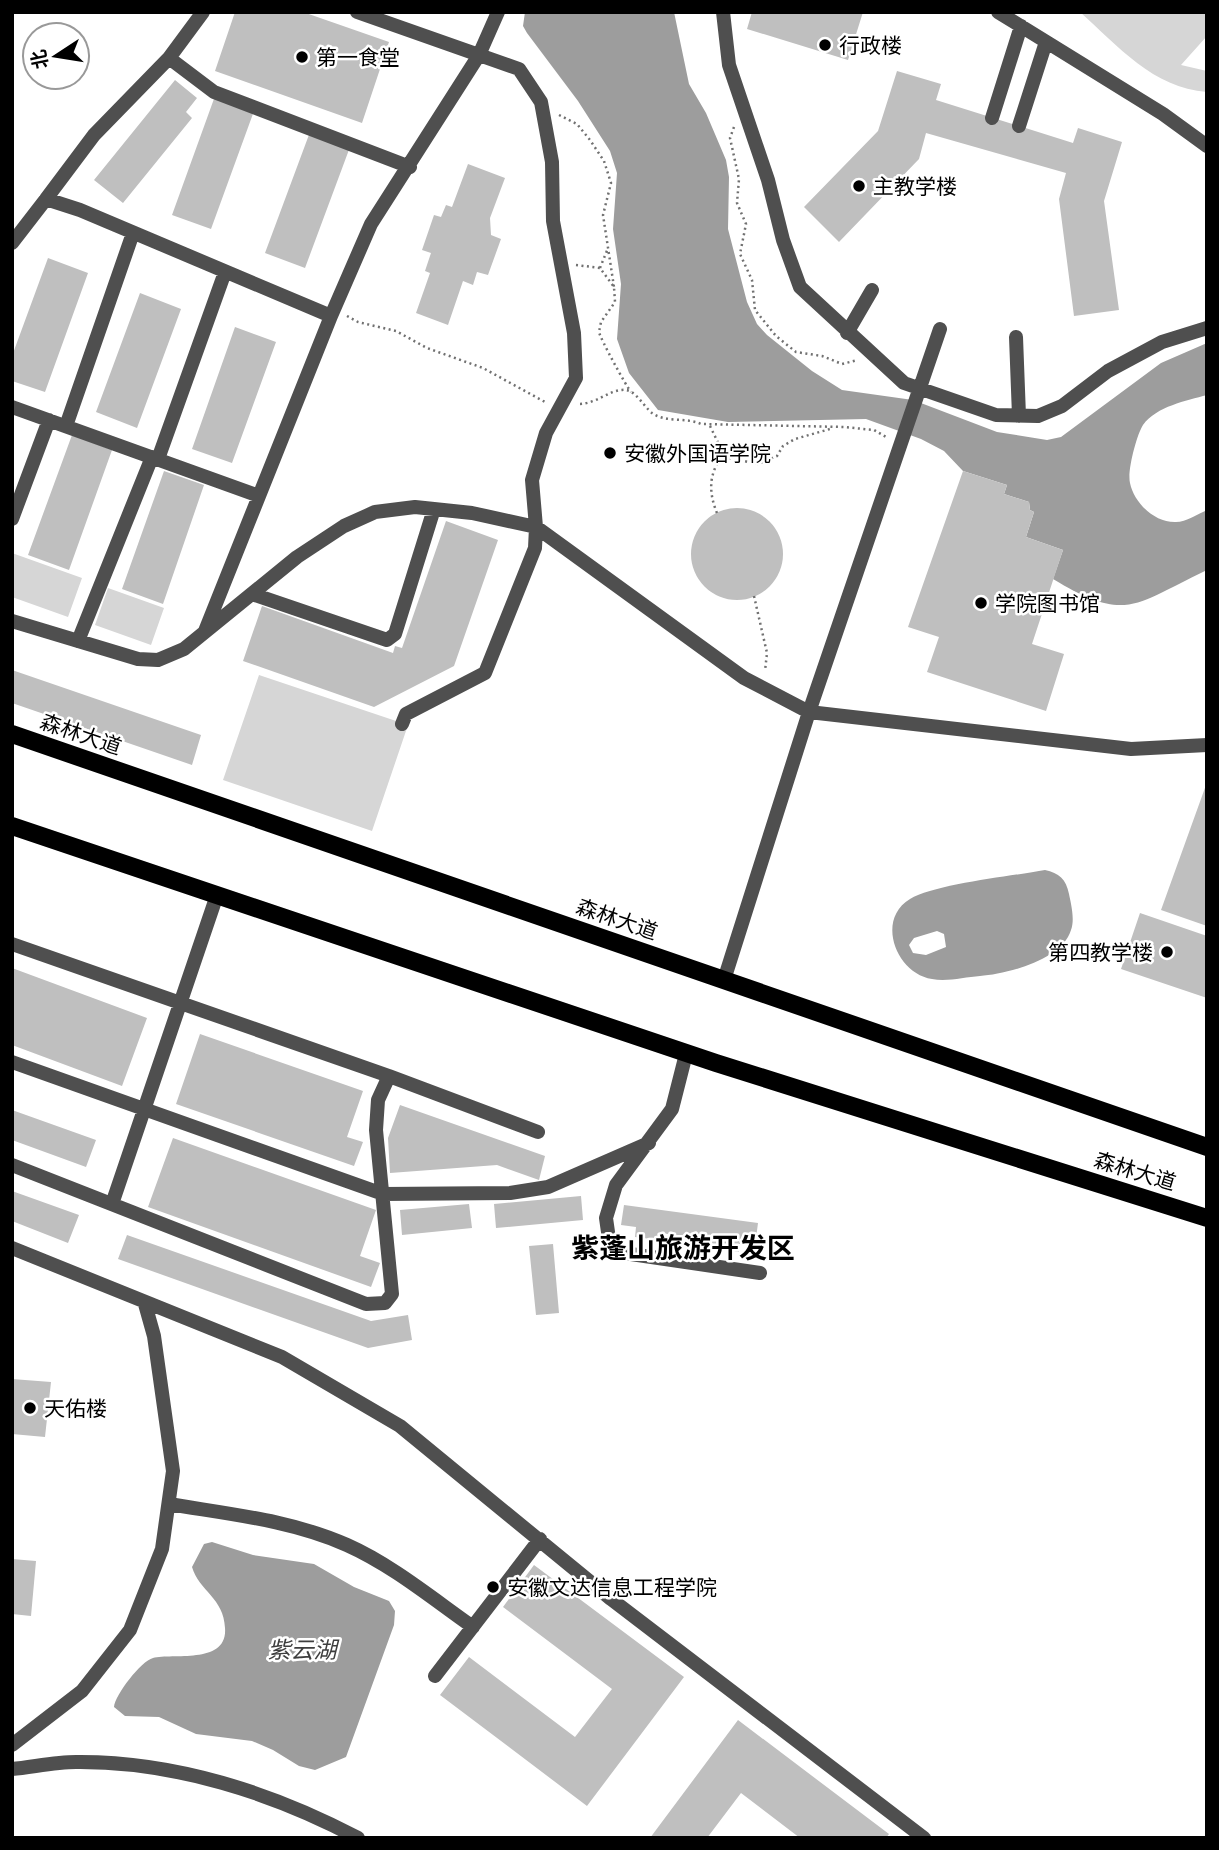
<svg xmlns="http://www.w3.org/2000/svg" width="1219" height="1850" font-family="Arial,'Noto Sans SC',sans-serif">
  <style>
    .green { fill: #d6d6d6 }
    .water { fill: #9d9d9d; fill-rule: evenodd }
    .building { fill: #bfbfbf }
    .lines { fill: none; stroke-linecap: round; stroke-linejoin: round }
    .path { stroke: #717171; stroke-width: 2.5; stroke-dasharray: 2 3.5; stroke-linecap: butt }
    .minor { stroke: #4f4f4f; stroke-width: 14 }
    .primary { stroke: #000; stroke-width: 18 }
    .poi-dot { fill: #000; stroke: #fff; stroke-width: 2.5 }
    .labels { text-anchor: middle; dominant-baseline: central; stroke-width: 5; stroke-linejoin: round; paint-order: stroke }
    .poi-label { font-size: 21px; fill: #000; stroke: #fff; text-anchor: start }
    .street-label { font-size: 21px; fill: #000; stroke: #fff }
    .water-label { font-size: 23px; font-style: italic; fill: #3e3e3e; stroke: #fff }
    .district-label { font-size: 28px; font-weight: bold; fill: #000; stroke: #fff }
  </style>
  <rect width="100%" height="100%" fill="#fff"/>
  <path class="green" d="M 1080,12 L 1207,12 L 1207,36 L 1181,65 L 1207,71 L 1207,92 C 1153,88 1118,46 1080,12 Z
    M 12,553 L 82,578 L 68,617 L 12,597 Z
    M 108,588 L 164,608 L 151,645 L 95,625 Z
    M 259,675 L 408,725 L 372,831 L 223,780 Z"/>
  <path class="water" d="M 525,12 L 674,12 L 689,84 L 706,113 L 726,160 L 729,177 L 728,229 L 747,302 L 757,324 L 767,335 L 812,371 L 842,390 L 913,400 L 997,432 L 1047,440 L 1061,437 L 1161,363 L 1207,343 L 1207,395 C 1186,401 1157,406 1143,425 C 1137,434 1127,471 1130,483 C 1134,503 1155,523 1176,522 C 1186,522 1198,514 1207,510 L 1207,570 C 1135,604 1127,624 1053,579 L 1063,550 L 1026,537 L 1034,512 L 1030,510 L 1029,502 L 1004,494 L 1007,485 L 963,471 L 944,451 L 921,439 L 866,419 L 728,422 L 658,410 L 629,373 L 617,339 L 621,284 L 613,229 L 617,173 L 610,151 L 578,101 L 527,33 L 523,26 Z
    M 1045,870 C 1059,873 1066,879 1069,894 C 1071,904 1075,919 1071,930 C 1062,960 1007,974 980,976 C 965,977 947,982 932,979 C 897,974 875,920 910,899 C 935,884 1013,876 1045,870 ZM 937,931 L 944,934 L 946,947 L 926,955 L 913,953 L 909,945 L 914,938 Z
    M 212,1542 L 253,1555 L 314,1564 L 354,1587 L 389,1601 L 395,1611 L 394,1625 L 346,1757 L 315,1770 L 299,1766 L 273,1750 L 252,1741 L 196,1734 L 159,1717 L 125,1716 L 114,1707 C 115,1695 141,1661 153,1658 C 173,1653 228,1665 225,1628 C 224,1598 199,1591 192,1567 L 204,1544 Z"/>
  <path class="building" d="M 235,12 L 303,12 L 389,42 L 362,123 L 215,71 Z
    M 752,12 L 863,12 L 848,60 L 747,29 Z
    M 897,71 L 941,84 L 936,100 L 1073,143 L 1078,128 L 1122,142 L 1104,201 L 1119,310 L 1074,316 L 1059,199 L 1066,173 L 926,133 L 919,159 L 839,242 L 804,207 L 878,131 Z
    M 175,80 L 197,98 L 186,112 L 192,118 L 123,203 L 94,180 Z
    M 215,96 L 254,111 L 211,229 L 172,215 Z
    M 310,132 L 350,147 L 305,268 L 265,253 Z
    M 468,164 L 505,178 L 490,218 L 491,235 L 501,239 L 488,275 L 477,272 L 473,285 L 463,281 L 448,325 L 416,313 L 430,273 L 425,271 L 431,253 L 422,250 L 434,215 L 441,217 L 446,205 L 452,207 Z
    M 48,258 L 88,273 L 45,392 L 12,381 L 12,356 Z
    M 140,293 L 181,309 L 137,428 L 96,412 Z
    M 235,327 L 276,342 L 232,463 L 192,449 Z
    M 72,435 L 112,450 L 69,570 L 28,555 Z
    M 164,471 L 204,485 L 163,604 L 122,589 Z
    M 963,471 L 1007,485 L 1004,494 L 1029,502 L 1030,510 L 1034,512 L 1026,537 L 1063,550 L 1032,644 L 1064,654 L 1046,711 L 927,672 L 939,637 L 908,627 Z
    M691 554a46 46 0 1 1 92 0a46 46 0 1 1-92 0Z
    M 446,521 L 498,540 L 454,666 L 374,707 L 243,661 L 262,606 L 393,653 L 395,646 L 402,648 Z
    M 12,670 L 201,735 L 192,765 L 12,703 Z
    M 1206,785 L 1207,785 L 1207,926 L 1161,910 Z
    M 1140,913 L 1207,936 L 1207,998 L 1121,969 Z
    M 12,968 L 147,1018 L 122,1086 L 12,1045 Z
    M 200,1034 L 363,1091 L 347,1137 L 363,1142 L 354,1166 L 176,1104 Z
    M 400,1105 L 545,1156 L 539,1180 L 497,1165 L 390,1173 L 388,1138 Z
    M 12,1110 L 96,1140 L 86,1167 L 12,1140 Z
    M 173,1138 L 376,1210 L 360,1256 L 380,1263 L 371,1287 L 148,1207 Z
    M 12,1191 L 79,1215 L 68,1243 L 12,1221 Z
    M 581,1196 L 583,1220 L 496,1228 L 494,1204 Z
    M 469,1204 L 472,1228 L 402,1235 L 400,1210 Z
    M 624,1205 L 758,1223 L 755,1246 L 739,1244 L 739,1252 L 710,1248 L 711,1240 L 661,1233 L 660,1240 L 635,1237 L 636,1227 L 621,1225 Z
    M 127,1235 L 371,1321 L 408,1315 L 412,1340 L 368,1348 L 118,1259 Z
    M 553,1244 L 559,1313 L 536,1315 L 529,1246 Z
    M 12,1379 L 51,1382 L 45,1437 L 12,1434 Z
    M 12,1559 L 36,1561 L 31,1616 L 12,1614 Z
    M 534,1565 L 684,1677 L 587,1806 L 440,1695 L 469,1657 L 575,1737 L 612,1689 L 503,1607 Z
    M 738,1720 L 889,1834 L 886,1838 L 800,1838 L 741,1793 L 707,1838 L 650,1838 Z"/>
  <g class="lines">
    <path class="path" d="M 559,115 L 577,124 L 590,140 L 604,161 L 611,183 L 603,215 L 614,287
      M 734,127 L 730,138 L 739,179 L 737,203 L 746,224 L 740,254 L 752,280 L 755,310 L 776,336 L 796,352 L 822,356 L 842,364 L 858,360
      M 576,265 L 600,268 L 614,287 L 615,302 L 601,322 L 599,332 C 600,338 626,386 631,392
      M 600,268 L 608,248
      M 347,316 L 358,322 L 396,331 L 427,348 L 483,368 L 545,402
      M 580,404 C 597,403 608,391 622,390 C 635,388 643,406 652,413 C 666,423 686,417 701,424 L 844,427 L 874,430 L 886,437
      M 710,426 L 725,457 L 758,464 L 777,456 L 783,446 L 795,439 L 830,429
      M 717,513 C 708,491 709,473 723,455
      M 754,596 L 767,653 L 765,671"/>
    <path class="minor" d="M 357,12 L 519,69 L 541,102 L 552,162 L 553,221 L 574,333 L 576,378 L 546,433 L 532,480 L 536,527 L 535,548 L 485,673 L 406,714 L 402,724
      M 723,12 L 729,65 L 768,180 L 783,240 L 800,287 L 904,383 L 996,415 L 1038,416 L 1062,406 L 1108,371 L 1162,342 L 1207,328
      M 998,12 L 1163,114 L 1207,146
      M 169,58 L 214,92 L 410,167
      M 992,118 L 1021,26
      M 1019,126 L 1046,42
      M 46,199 L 94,135 L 169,58 L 203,12
      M 12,243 L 46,199 L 80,210 L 331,316
      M 847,333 L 872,290
      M 1016,337 L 1019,416
      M 12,407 L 259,496
      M 66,426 L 133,233
      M 158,459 L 225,272
      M 12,519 L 49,420
      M 252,594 L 387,640 L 395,634 L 434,509
      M 12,621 L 138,659 L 158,660 L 184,649 L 297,557 L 344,526 L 375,512 L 415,507 L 472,513 L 536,527 L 744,678 L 809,712 L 1131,749 L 1207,745
      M 205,631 L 331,316 L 371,224 L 479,55 L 498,12
      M 78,641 L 152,457
      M 12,944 L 389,1076 L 538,1132
      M 724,980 L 809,712 L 940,329
      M 686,1054 L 672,1109 L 616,1185 L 606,1218 L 609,1239 L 624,1253 L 760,1273
      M 12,1062 L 383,1194 L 510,1193 L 548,1187 L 649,1143
      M 12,1165 L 366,1304 L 385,1303 L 392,1294 L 376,1130 L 378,1100 L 389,1076
      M 112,1204 L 217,895
      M 12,1248 L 282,1357 L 400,1426 L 611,1599 L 924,1838
      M 169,1504 C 228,1514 291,1520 347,1545 C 392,1565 433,1599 473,1627
      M 435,1676 L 540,1539
      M 12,1745 L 82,1691 L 130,1630 L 162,1549 L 173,1471 L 154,1336 L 145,1304
      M 12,1769 C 33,1767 55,1762 76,1762 C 174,1761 273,1793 358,1838"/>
    <path class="primary" d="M 12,734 L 1207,1147
      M 12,826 L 716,1063 L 1207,1218"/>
  </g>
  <g class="poi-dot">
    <circle cx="825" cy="45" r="7"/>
    <circle cx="302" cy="57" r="7"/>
    <circle cx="859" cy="186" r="7"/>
    <circle cx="610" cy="453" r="7"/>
    <circle cx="981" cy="603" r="7"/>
    <circle cx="1167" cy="952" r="7"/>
    <circle cx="30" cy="1408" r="7"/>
    <circle cx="493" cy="1587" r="7"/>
  </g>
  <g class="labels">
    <g class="poi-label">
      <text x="839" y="45">行政楼</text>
      <text x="316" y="57">第一食堂</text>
      <text x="873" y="186">主教学楼</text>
      <text x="624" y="453">安徽外国语学院</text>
      <text x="995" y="603">学院图书馆</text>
      <text x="1153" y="952" text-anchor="end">第四教学楼</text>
      <text x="44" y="1408">天佑楼</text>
      <text x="507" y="1587">安徽文达信息工程学院</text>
    </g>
    <g class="street-label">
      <text transform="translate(81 734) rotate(19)">森林大道</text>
      <text transform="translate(617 919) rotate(19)">森林大道</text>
      <text transform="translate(1135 1171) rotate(17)">森林大道</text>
    </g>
    <g class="water-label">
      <text x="302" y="1650">紫云湖</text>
    </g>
    <g class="district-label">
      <text x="683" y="1248">紫蓬山旅游开发区</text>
    </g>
  </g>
  <rect width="1219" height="1850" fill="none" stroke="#000000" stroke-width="28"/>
  <g transform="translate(56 56) rotate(258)"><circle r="33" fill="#ffffff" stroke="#999999" stroke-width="2"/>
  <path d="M0-5L12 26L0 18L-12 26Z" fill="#000000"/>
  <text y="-10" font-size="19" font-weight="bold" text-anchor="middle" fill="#000000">北</text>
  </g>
</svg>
